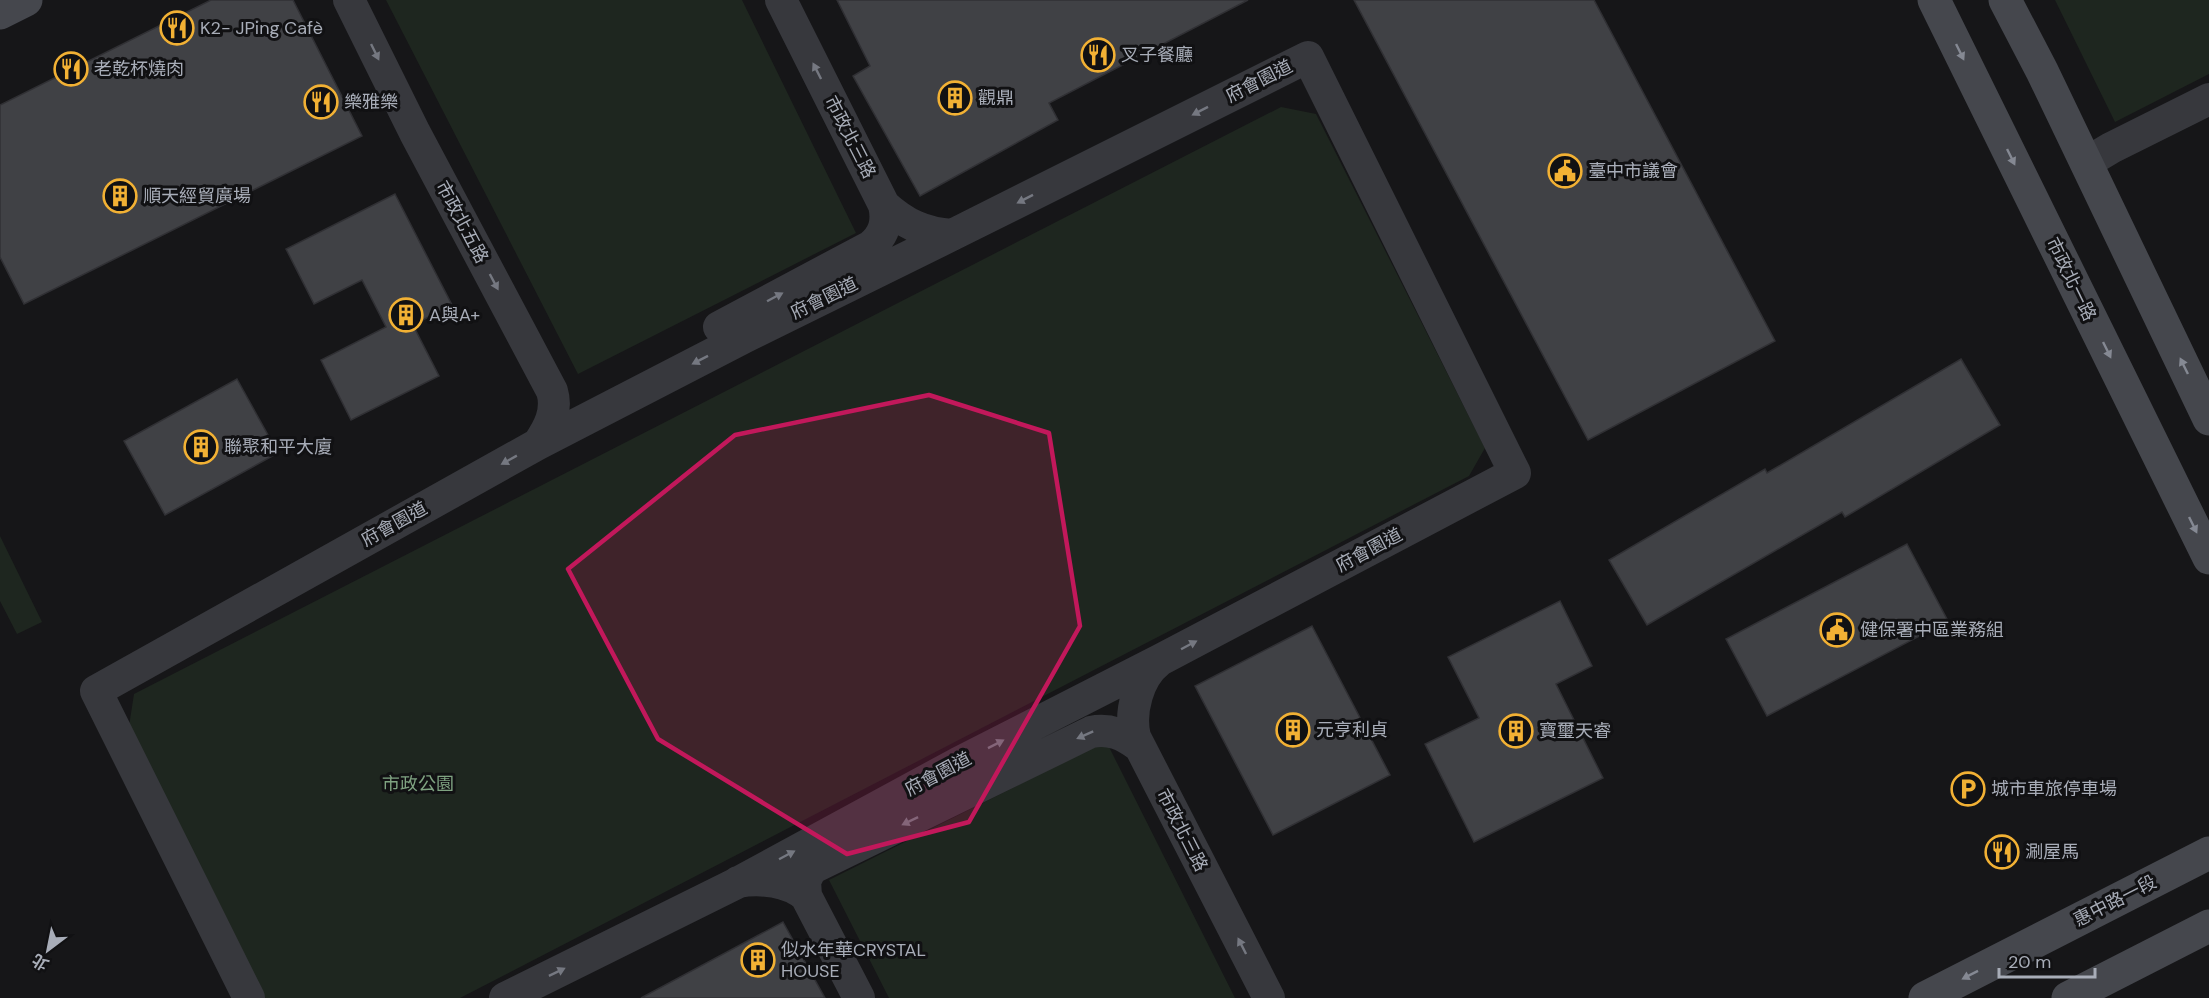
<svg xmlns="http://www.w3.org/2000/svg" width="2209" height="998" font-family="'DM Sans','Noto Sans TC',sans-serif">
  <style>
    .green { fill: #1e261f }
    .building { fill: #404145; stroke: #303034; stroke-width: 1.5 }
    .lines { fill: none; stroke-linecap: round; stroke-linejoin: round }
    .street { stroke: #37383d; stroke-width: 32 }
    .secondary { stroke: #45474d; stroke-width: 33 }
    .oneway { fill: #757881 }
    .oneway2 { fill: #858993 }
    .marked { fill: #c2185b; fill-opacity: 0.2; stroke: #c2185b; stroke-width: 4.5; stroke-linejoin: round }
    .labels { text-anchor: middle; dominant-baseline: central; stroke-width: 6; stroke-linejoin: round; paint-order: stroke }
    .poi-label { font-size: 18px; fill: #a8adb8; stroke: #111113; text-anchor: start }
    .street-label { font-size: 18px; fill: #a8adb8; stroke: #111113 }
    .park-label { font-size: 18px; fill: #7fa381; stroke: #111113 }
  </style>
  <rect width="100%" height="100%" fill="#161618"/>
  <path class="green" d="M 386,0 L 742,0 L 856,233 L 578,374 Z
    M 2055,0 L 2209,0 L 2209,74 L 2115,122 Z
    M 1281,107 L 1316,114 L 1485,448 L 1469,476 L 460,998 L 264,998 L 127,739 L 134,694 Z
    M 0,536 L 42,622 L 17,634 L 0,601 Z
    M 1106,741 L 1235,998 L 889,998 L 829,880 Z"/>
  <path class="building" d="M 211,0 L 293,0 L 362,136 L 24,304 L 0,257 L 0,105 Z
    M 837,0 L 1248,0 L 1049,103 L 1058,120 L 920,196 L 853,76 L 870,66 Z
    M 1354,0 L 1594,0 L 1775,341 L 1588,440 Z
    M 395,194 L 452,305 L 413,325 L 439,376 L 351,420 L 321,360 L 386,327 L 362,280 L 314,304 L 286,249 Z
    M 1961,359 L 2000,425 L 1845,517 L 1842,512 L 1647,625 L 1609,560 L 1765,469 L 1767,473 Z
    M 237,379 L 278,453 L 165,515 L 124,441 Z
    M 1907,544 L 1948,621 L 1767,716 L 1726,639 Z
    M 1560,601 L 1592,666 L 1556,684 L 1603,778 L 1474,842 L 1425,744 L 1479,718 L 1448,657 Z
    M 1312,626 L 1390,775 L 1273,835 L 1195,686 Z
    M 783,922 L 825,998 L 641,998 Z"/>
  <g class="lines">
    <path class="street" d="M 349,0 L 415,133 L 552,391 C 558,411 549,428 538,444
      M 781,0 L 884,205 C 905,224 924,233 952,235
      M 2086,163 L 2111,148 L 2209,99
      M 719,327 L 871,246 C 884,235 888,222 884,205
      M 1159,661 C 1138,677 1129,712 1135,737 L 1269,998
      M 738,882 C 761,878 788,881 806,896 L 859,998
      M 806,896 L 805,881 L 811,869 L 1091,732 C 1110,728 1124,735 1139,746
      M 249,998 L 96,691 L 538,444 L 745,337 L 952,235 L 1308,57 L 1515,473 L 1160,660 L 958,763 L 737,883 L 505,998"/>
    <path class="secondary" d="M 1934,0 L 2209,558
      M 2005,0 L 2042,71 L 2209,419
      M 0,13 L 26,0
      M 1925,998 L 2209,853
      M 2068,998 L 2209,926"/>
  </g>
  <defs><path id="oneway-solid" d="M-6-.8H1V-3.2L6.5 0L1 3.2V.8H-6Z" transform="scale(1.5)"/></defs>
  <g class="oneway">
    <use href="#oneway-solid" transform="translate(375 52) rotate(64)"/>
    <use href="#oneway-solid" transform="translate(817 71) rotate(-117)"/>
    <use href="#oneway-solid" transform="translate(1200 111) rotate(153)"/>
    <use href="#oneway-solid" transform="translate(1025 199) rotate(153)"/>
    <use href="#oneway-solid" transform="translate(494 282) rotate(62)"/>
    <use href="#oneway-solid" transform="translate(775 297) rotate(-28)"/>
    <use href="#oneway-solid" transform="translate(700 360) rotate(153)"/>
    <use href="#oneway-solid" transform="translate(509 460) rotate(151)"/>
    <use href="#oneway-solid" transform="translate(1189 645) rotate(-28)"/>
    <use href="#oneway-solid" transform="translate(1085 735) rotate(156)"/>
    <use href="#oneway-solid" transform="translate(996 744) rotate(-27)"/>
    <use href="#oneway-solid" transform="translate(910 821) rotate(154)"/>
    <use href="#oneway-solid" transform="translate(787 855) rotate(-28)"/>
    <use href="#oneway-solid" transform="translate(1242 946) rotate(-117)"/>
    <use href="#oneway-solid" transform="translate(557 972) rotate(-26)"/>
  </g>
  <g class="oneway2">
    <use href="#oneway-solid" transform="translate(1960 52) rotate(64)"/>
    <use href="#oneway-solid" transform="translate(2011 157) rotate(64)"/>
    <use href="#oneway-solid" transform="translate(2107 350) rotate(64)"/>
    <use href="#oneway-solid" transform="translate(2184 366) rotate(-116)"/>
    <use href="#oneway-solid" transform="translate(2193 525) rotate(64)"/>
    <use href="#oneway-solid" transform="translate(1970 975) rotate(153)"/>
  </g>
  <path class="marked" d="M 929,395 L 1049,433 L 1080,626 L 969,822 L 847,854 L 658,739 L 568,569 L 735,435 Z"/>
  <defs>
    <g id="restaurant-ring" transform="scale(1.725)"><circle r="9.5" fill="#111113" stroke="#f2b134" stroke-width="1.5"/><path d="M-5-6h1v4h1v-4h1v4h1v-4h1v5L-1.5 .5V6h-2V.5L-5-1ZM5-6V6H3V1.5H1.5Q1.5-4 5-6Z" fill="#f2b134"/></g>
    <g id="building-ring" transform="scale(1.725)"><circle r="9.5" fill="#111113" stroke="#f2b134" stroke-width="1.5"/><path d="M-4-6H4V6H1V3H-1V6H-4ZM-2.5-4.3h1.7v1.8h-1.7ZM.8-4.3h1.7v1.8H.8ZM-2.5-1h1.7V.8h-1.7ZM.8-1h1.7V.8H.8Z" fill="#f2b134"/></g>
    <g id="civic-ring" transform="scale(1.725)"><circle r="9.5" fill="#111113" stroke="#f2b134" stroke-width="1.5"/><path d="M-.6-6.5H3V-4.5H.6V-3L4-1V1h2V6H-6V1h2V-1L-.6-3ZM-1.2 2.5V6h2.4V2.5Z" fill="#f2b134"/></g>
    <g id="parking-ring" transform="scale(1.725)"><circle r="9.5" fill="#111113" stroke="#f2b134" stroke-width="1.5"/><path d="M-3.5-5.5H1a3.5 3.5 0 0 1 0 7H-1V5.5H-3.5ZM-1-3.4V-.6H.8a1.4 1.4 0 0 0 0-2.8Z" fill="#f2b134"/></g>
  </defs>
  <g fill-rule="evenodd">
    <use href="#restaurant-ring" x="177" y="28"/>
    <use href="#restaurant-ring" x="1098" y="55"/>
    <use href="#restaurant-ring" x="71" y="69"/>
    <use href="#building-ring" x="955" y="98"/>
    <use href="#restaurant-ring" x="321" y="102"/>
    <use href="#civic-ring" x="1565" y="171"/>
    <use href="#building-ring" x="120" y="196"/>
    <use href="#building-ring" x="406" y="315"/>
    <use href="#building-ring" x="201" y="447"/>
    <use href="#civic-ring" x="1837" y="630"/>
    <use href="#building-ring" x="1293" y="730"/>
    <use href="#building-ring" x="1516" y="731"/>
    <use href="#parking-ring" x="1968" y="789"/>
    <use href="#restaurant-ring" x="2002" y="852"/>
    <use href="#building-ring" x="758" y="960"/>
  </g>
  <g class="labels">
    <g class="poi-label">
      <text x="200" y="28">K2- JPing Cafè</text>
      <text x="1121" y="55">叉子餐廳</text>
      <text x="94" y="69">老乾杯燒肉</text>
      <text x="978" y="98">觀鼎</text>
      <text x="344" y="102">樂雅樂</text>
      <text x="1588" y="171">臺中市議會</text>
      <text x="143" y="196">順天經貿廣場</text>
      <text x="429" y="315">A與A+</text>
      <text x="224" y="447">聯聚和平大廈</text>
      <text x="1860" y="630">健保署中區業務組</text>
      <text x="1316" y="730">元亨利貞</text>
      <text x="1539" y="731">寶璽天睿</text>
      <text x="1991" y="789">城市車旅停車場</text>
      <text x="2025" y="852">涮屋馬</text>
      <text x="781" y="950">似水年華CRYSTAL<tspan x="781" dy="21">HOUSE</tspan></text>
    </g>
    <g class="street-label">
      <text transform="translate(1259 81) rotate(-27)">府會園道</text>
      <text transform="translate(850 137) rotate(63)">市政北三路</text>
      <text transform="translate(462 222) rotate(62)">市政北五路</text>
      <text transform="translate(2071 279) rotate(64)">市政北一路</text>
      <text transform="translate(824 298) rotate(-26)">府會園道</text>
      <text transform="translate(394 524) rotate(-29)">府會園道</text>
      <text transform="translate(1369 550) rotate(-28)">府會園道</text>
      <text transform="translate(938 774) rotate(-28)">府會園道</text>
      <text transform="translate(1182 830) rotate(63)">市政北三路</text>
      <text transform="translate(2115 901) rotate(-27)">惠中路一段</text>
    </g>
    <g class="park-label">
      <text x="418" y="784">市政公園</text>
    </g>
  </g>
  <g transform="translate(48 950) rotate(212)" stroke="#111113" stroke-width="4.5" paint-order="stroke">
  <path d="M0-4.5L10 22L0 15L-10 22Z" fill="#a8adb8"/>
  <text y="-9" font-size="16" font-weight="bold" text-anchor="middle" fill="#a8adb8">北</text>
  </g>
  <path d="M1999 968v9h96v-9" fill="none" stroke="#a8adb8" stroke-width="3"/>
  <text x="2008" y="968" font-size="18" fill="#a8adb8" stroke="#111113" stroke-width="4.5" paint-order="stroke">20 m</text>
</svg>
